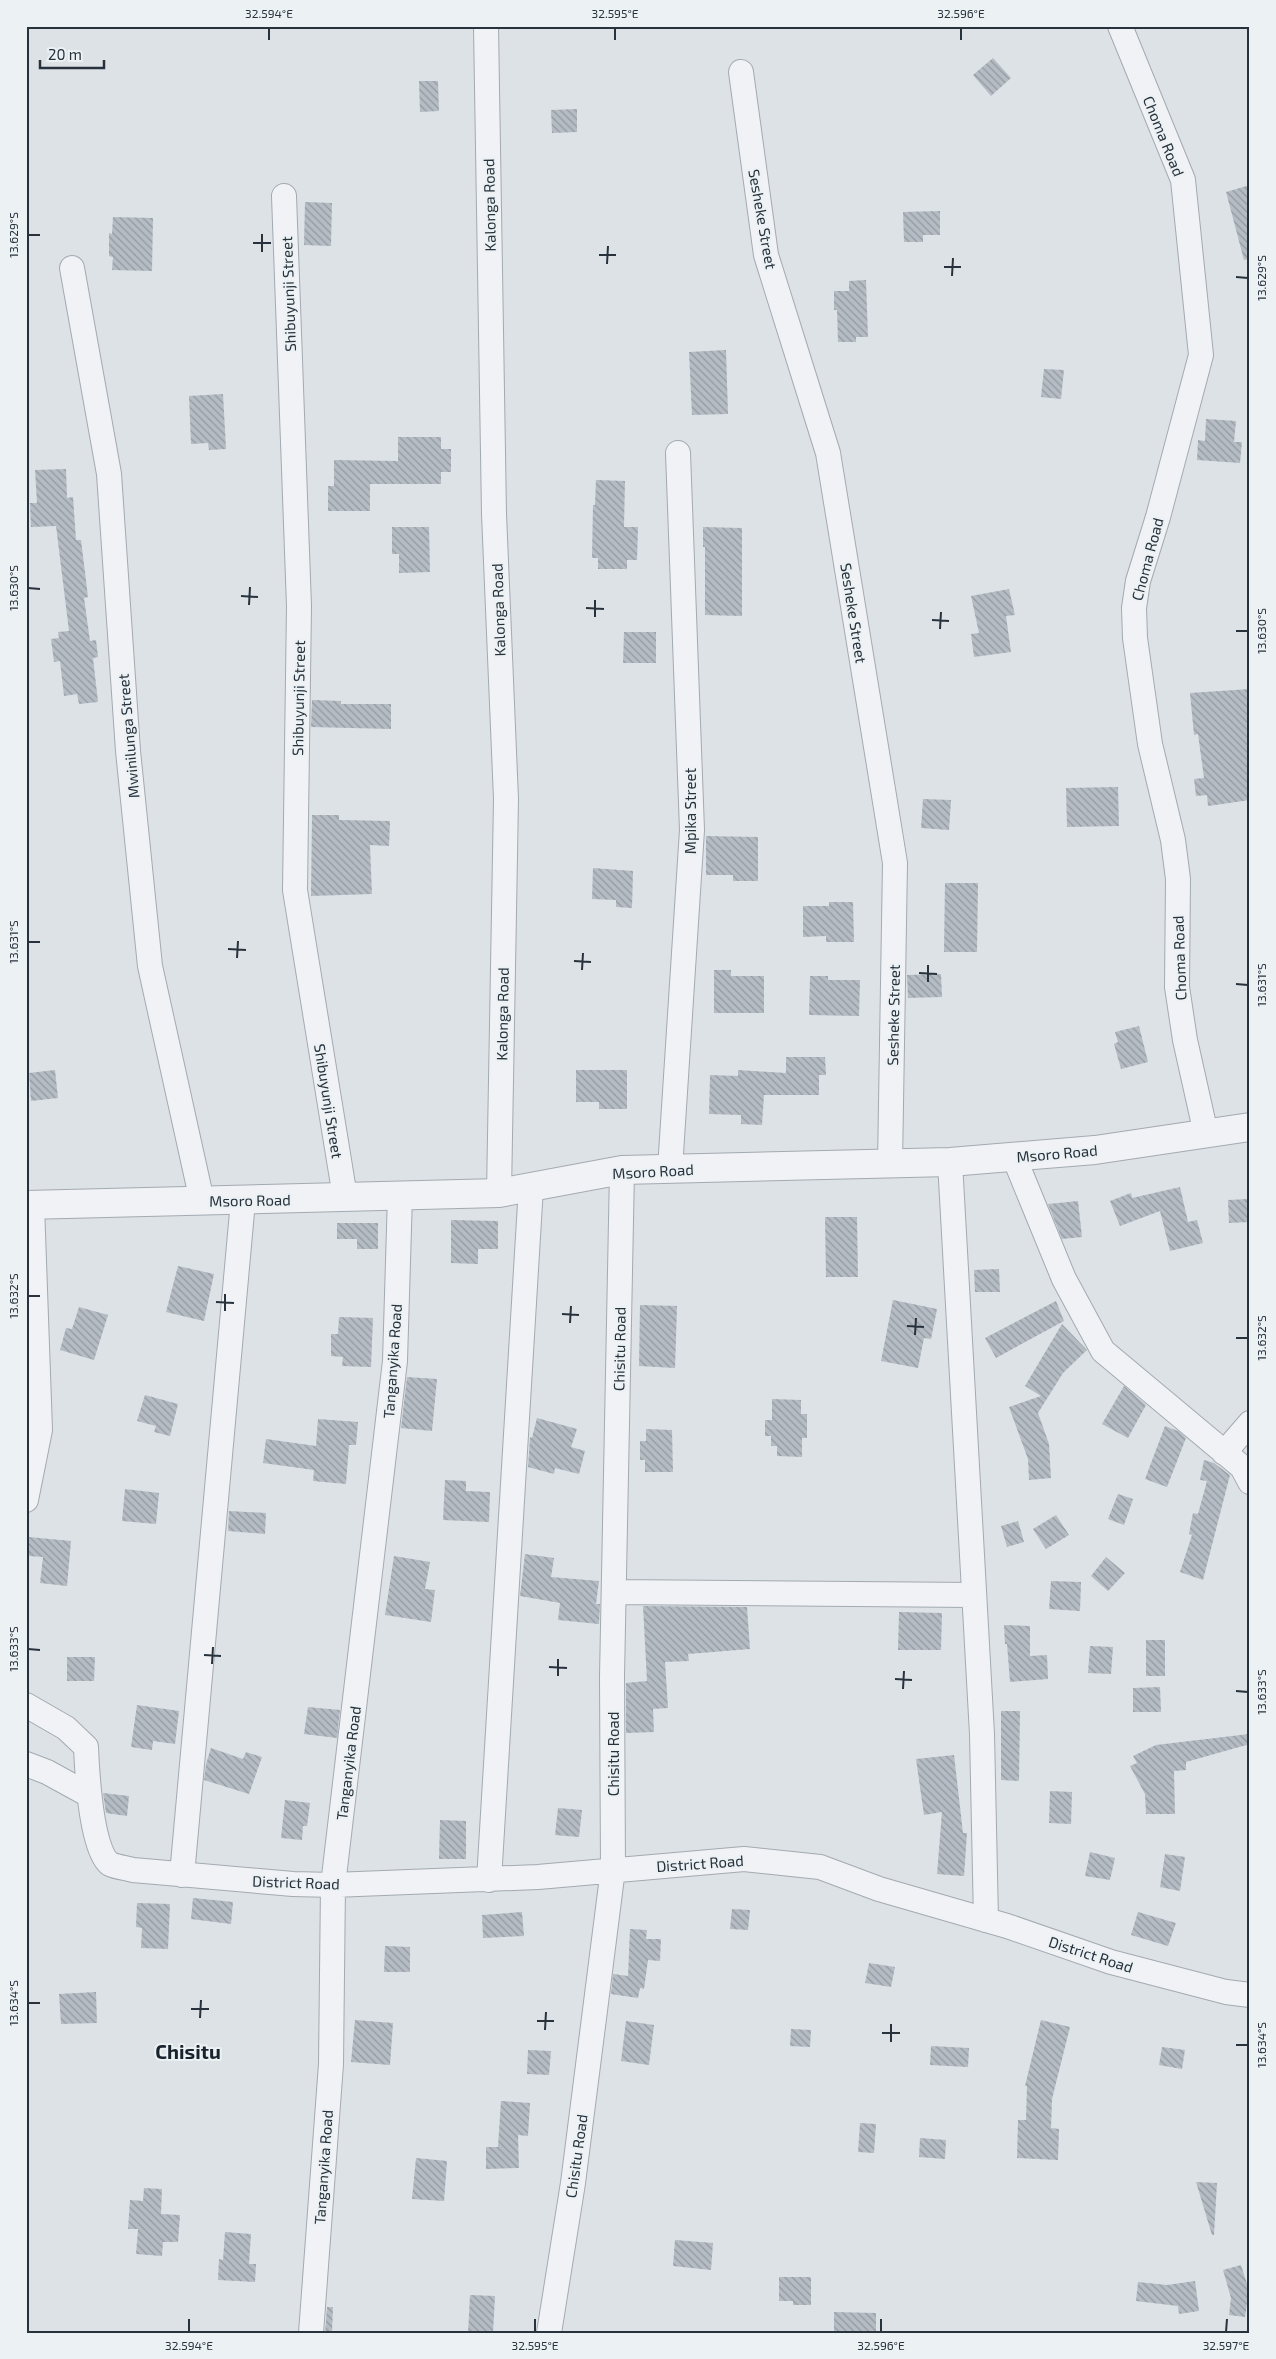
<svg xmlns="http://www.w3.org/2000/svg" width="1276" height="2359" font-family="'Exo 2',sans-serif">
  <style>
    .building { fill: url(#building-back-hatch) }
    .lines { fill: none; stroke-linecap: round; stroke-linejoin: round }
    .minor-casing { stroke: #a3aab1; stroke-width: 26 }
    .tertiary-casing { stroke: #a3aab1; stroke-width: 30 }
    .minor { stroke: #f0f2f5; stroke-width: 24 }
    .tertiary { stroke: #f0f2f5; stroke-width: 28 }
    .ticks { fill: none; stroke: #27323d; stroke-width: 2 }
    .labels { text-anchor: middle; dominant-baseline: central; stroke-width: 4; stroke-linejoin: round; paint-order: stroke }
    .street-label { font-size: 15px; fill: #27323d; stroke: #ecf1f4 }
    .district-label { font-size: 20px; font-weight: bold; fill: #19232d; stroke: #ecf1f4 }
    .neatline { fill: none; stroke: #27323d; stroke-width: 2 }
    .ticks-label { font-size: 12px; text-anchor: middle; fill: #27323d }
  </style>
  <defs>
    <pattern id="building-back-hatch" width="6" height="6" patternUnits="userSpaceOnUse" patternTransform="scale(1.25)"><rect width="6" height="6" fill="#b5bcc3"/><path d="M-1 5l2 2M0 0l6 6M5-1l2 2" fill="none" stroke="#9399a0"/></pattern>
  </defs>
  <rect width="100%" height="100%" fill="#dde2e7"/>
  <path class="building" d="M 993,58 L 1011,78 L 991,96 L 973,75 Z
    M 419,81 L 438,81 L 439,111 L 420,112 Z
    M 577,109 L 577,132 L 552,133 L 551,110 Z
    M 1250,185 L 1250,259 L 1244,260 L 1226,192 Z
    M 305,202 L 332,203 L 331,246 L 304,245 Z
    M 940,211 L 940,235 L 923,235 L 923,242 L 904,242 L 903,212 Z
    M 113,217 L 153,218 L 152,271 L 112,270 L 113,257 L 109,256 L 109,233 L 112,234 Z
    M 866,280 L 868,337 L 856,337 L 856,342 L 838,342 L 837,310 L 834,310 L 834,291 L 849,291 L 849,281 Z
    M 726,350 L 728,414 L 692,415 L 689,352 Z
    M 1044,369 L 1064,370 L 1061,399 L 1041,397 Z
    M 223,394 L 226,449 L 209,450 L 208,443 L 191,444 L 189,396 Z
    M 1206,419 L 1236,421 L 1234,442 L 1242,442 L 1240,463 L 1197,460 L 1198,440 L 1205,441 Z
    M 398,437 L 441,437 L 441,449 L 451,449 L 451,472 L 441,472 L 441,484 L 370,484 L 370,511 L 328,511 L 328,486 L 334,486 L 334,460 L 398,461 Z
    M 66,469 L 67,498 L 73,497 L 76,540 L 81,540 L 88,597 L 84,598 L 90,641 L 96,640 L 98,657 L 93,658 L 98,702 L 79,704 L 77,694 L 64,696 L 60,661 L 54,662 L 51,639 L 59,638 L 58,632 L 69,631 L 56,526 L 31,527 L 30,503 L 37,503 L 35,470 Z
    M 596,480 L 625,481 L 624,527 L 638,527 L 637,560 L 627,560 L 627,569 L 598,569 L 598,558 L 592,558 L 593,505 L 595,505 Z
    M 392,527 L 429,527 L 430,572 L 399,573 L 399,554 L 392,554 Z
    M 703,527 L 742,528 L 742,616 L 705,615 L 705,547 L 703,547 Z
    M 1009,589 L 1015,615 L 1006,616 L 1011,652 L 974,657 L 971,634 L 979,633 L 971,596 Z
    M 624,632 L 656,632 L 656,663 L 623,663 Z
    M 1250,689 L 1250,800 L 1208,806 L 1207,795 L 1196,796 L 1194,779 L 1204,778 L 1198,734 L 1194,735 L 1190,693 Z
    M 312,700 L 341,701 L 341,704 L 391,704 L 391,729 L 311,727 Z
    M 1118,787 L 1119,826 L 1067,827 L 1066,788 Z
    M 923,799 L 951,800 L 949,830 L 921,828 Z
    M 312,815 L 339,815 L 339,820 L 390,821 L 389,846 L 370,845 L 372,894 L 311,896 Z
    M 706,836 L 758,837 L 758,881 L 733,881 L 733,875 L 706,875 Z
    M 593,868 L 633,871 L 632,908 L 616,907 L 616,900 L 592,899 Z
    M 945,883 L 978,883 L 977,952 L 944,952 Z
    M 829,902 L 853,902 L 854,942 L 826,942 L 826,936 L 803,937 L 803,906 L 829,906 Z
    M 714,970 L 731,970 L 731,976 L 764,976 L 764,1013 L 714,1013 Z
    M 941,974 L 942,997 L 908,998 L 907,975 Z
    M 810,976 L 828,976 L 828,980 L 860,980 L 859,1016 L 809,1015 Z
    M 1139,1026 L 1148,1062 L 1121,1069 L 1114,1044 L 1118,1042 L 1115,1032 Z
    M 786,1057 L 825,1057 L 826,1075 L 819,1075 L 819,1095 L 764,1095 L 762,1125 L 741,1124 L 741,1115 L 709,1114 L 710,1075 L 738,1076 L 738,1070 L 786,1073 Z
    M 55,1070 L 58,1098 L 31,1101 L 29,1073 Z
    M 576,1070 L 627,1070 L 627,1109 L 599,1109 L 599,1102 L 576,1102 Z
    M 1180,1187 L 1188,1222 L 1197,1220 L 1203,1243 L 1170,1251 L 1160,1211 L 1120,1226 L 1110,1201 L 1131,1193 L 1132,1198 Z
    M 1248,1199 L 1249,1222 L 1229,1223 L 1228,1200 Z
    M 1078,1201 L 1082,1237 L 1062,1239 L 1048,1204 Z
    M 825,1217 L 857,1217 L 858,1277 L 826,1277 Z
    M 451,1220 L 498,1221 L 498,1249 L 478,1249 L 478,1264 L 451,1263 Z
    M 337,1223 L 378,1223 L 378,1249 L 357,1249 L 357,1239 L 337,1239 Z
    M 178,1266 L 214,1274 L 204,1321 L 166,1312 Z
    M 999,1269 L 1000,1292 L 975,1292 L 974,1270 Z
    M 893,1300 L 937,1309 L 931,1339 L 924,1338 L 918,1368 L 881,1361 Z
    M 1056,1301 L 1064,1321 L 996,1358 L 985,1338 Z
    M 640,1305 L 677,1306 L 675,1368 L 639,1366 Z
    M 79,1307 L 108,1315 L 94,1360 L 60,1350 L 66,1328 L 72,1329 Z
    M 339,1317 L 373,1318 L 371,1367 L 342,1366 L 343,1357 L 331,1356 L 331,1334 L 338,1334 Z
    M 1062,1324 L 1087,1350 L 1063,1373 L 1038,1413 L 1049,1444 L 1051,1478 L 1029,1480 L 1028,1459 L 1009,1407 L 1041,1396 L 1025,1386 Z
    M 407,1377 L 437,1379 L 432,1431 L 401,1428 Z
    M 1124,1386 L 1146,1405 L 1128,1438 L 1102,1424 Z
    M 145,1395 L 178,1404 L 170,1436 L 154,1432 L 156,1426 L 137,1421 Z
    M 772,1399 L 801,1400 L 801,1414 L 807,1414 L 807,1438 L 802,1438 L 802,1457 L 777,1456 L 777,1446 L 771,1446 L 771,1436 L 765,1436 L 765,1420 L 772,1420 Z
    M 537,1418 L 577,1429 L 571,1447 L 585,1451 L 579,1474 L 555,1468 L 554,1474 L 528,1467 L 530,1437 L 532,1438 Z
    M 318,1419 L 358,1422 L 356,1445 L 349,1445 L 346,1484 L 313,1481 L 314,1470 L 263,1463 L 266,1439 L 316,1446 Z
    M 1165,1426 L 1178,1431 L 1186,1438 L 1167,1487 L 1145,1479 Z
    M 646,1429 L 672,1430 L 673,1472 L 645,1472 L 645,1460 L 640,1460 L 640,1441 L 646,1441 Z
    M 1204,1460 L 1214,1463 L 1230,1475 L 1203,1580 L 1180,1572 L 1192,1535 L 1189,1534 L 1193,1513 L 1198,1514 L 1207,1481 L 1200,1480 Z
    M 445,1480 L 466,1481 L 466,1491 L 490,1492 L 489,1522 L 443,1520 Z
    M 125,1489 L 159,1493 L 156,1524 L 122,1521 Z
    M 1118,1494 L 1133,1499 L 1124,1525 L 1108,1519 Z
    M 229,1511 L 266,1513 L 265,1534 L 228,1531 Z
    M 1056,1515 L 1069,1535 L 1046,1549 L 1033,1529 Z
    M 1018,1521 L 1024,1542 L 1007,1547 L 1001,1526 Z
    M 29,1537 L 71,1541 L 67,1586 L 40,1583 L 43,1557 L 28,1556 Z
    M 525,1554 L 554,1558 L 551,1577 L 599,1581 L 596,1604 L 600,1604 L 599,1624 L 558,1620 L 560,1603 L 520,1596 Z
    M 394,1556 L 430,1562 L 425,1589 L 435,1590 L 431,1622 L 385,1615 Z
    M 1106,1557 L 1125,1573 L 1108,1591 L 1091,1576 Z
    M 1051,1581 L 1081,1582 L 1080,1611 L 1049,1609 Z
    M 643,1606 L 747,1607 L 750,1649 L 688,1654 L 689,1661 L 665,1662 L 668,1708 L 653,1709 L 654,1732 L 626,1733 L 626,1683 L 647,1681 Z
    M 899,1612 L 942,1613 L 941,1650 L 898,1650 Z
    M 1004,1625 L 1030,1626 L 1030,1656 L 1047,1655 L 1048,1679 L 1010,1682 L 1007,1644 L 1005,1644 Z
    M 1146,1640 L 1165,1640 L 1165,1676 L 1146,1676 Z
    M 1090,1646 L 1113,1647 L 1111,1674 L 1088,1673 Z
    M 67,1657 L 95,1657 L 94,1681 L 67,1681 Z
    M 1160,1687 L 1161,1712 L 1133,1712 L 1133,1688 Z
    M 137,1705 L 179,1711 L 175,1744 L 153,1741 L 152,1750 L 131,1747 Z
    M 308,1707 L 340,1710 L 337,1738 L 304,1734 Z
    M 1001,1711 L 1020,1711 L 1019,1781 L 1001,1780 Z
    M 1249,1734 L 1250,1744 L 1186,1762 L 1186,1770 L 1174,1771 L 1175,1814 L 1146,1814 L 1145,1794 L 1130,1766 L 1137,1763 L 1133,1756 L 1156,1745 Z
    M 211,1748 L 243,1759 L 246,1752 L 262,1757 L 249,1794 L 204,1780 L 206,1764 Z
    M 954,1755 L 963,1833 L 967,1833 L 964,1876 L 937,1874 L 942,1812 L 924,1815 L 916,1759 Z
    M 1050,1791 L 1072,1792 L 1071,1824 L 1049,1823 Z
    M 103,1793 L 129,1796 L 127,1816 L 106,1813 Z
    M 285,1800 L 310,1803 L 307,1826 L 303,1826 L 302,1840 L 281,1838 Z
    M 558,1808 L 582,1810 L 579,1837 L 555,1835 Z
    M 440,1820 L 466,1821 L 466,1859 L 439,1859 Z
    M 1090,1852 L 1115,1858 L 1110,1880 L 1085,1876 Z
    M 1165,1854 L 1185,1857 L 1180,1891 L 1160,1887 Z
    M 193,1898 L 233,1902 L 231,1924 L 191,1919 Z
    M 137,1903 L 170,1904 L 168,1949 L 141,1948 L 142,1928 L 136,1927 Z
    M 732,1909 L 750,1910 L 748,1930 L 730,1929 Z
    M 522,1912 L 524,1936 L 483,1938 L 482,1915 Z
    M 1138,1912 L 1176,1923 L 1168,1946 L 1131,1935 Z
    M 630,1929 L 647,1930 L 646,1939 L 661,1939 L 660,1961 L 648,1960 L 644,1989 L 640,1988 L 638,1998 L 611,1994 L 613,1974 L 628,1976 Z
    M 385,1946 L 410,1947 L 410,1972 L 384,1972 Z
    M 869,1963 L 895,1967 L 891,1987 L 865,1983 Z
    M 96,1992 L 97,2023 L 61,2024 L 59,1994 Z
    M 355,2020 L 393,2023 L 390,2065 L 351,2062 Z
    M 1041,2020 L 1070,2027 L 1052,2099 L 1051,2128 L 1059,2129 L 1058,2160 L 1017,2158 L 1018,2120 L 1026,2120 L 1027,2086 L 1025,2086 Z
    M 626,2021 L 654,2025 L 649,2065 L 621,2061 Z
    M 791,2029 L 811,2030 L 810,2047 L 790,2046 Z
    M 931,2046 L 969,2048 L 968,2067 L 930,2065 Z
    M 1162,2047 L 1185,2050 L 1182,2069 L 1159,2065 Z
    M 528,2050 L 551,2051 L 549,2075 L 527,2074 Z
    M 501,2101 L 530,2103 L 528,2136 L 518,2135 L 519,2168 L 486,2169 L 486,2147 L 498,2147 Z
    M 860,2123 L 876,2124 L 874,2153 L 858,2152 Z
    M 920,2138 L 946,2140 L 945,2159 L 919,2157 Z
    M 416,2158 L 447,2161 L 444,2201 L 412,2199 Z
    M 1196,2182 L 1217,2183 L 1214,2235 L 1212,2235 Z
    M 144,2188 L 162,2189 L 161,2214 L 180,2215 L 178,2242 L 163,2242 L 162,2256 L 136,2254 L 138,2229 L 128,2229 L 130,2200 L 143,2201 Z
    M 225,2232 L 251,2234 L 249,2264 L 256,2264 L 255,2282 L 218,2280 L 219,2259 L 223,2260 Z
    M 675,2240 L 713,2243 L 711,2270 L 673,2266 Z
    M 1241,2265 L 1249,2290 L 1245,2317 L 1229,2315 L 1231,2298 L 1223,2270 Z
    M 779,2277 L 811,2277 L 811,2305 L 793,2305 L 793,2301 L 779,2301 Z
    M 1195,2281 L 1199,2311 L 1179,2314 L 1178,2306 L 1136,2301 L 1138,2282 L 1167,2285 Z
    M 470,2295 L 495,2296 L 493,2333 L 468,2333 Z
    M 327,2307 L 333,2307 L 332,2333 L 325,2333 Z
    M 834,2312 L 876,2313 L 876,2333 L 834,2333 Z"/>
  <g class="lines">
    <g class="minor-casing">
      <path id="minor" d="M 486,26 L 494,514 L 506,799 L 499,1193
        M 1120,26 L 1183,180 L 1201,355 L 1158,517 L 1138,581 L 1134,608 L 1135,638 L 1150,744 L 1173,840 L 1178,879 L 1177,987 L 1185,1040 L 1206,1134
        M 741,72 L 766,255 L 828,453 L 895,863 L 890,1164
        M 284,196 L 299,606 L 295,890 L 345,1197
        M 72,268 L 109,474 L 128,751 L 150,966 L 202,1201
        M 1014,1157 L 1064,1279 L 1103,1351 L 1242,1467 L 1250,1482
        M 950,1162 L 982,1734 L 986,1920
        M 670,1169 L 692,830 L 678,453
        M 1224,1453 L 1250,1423
        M 26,1500 L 40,1430 L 32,1205
        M 614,1592 L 974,1595
        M 26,1705 L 66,1728 L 86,1747 C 87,1771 91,1851 110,1864 C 116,1867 126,1868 133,1870 L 293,1884 L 333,1885 L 538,1877 L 744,1859 L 820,1867 L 879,1889 L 1007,1926 L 1111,1962 L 1226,1992 L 1250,1995
        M 26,1764 L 47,1772 L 89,1795
        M 182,1875 L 243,1201
        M 489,1880 L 531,1187
        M 311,2333 L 331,2064 L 333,1885 L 395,1361 L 400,1195
        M 549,2333 L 573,2183 L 613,1869 L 612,1677 L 622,1170"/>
    </g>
    <g class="tertiary-casing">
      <path id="tertiary" d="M 26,1205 L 499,1193 L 622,1170 L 950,1162 L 1095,1150 L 1250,1127"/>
    </g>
    <use href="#minor" class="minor"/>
    <use href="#tertiary" class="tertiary"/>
  </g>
  <path class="ticks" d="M 269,40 L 269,28M 615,40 L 615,28M 961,40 L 961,28M 28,235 L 40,235M 253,243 L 271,243M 262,252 L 262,234M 599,255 L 616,255M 607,264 L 608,246M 944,267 L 961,267M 952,276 L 953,258M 1236,277 L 1248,278M 28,588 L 40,589M 241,596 L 258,597M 249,605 L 250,587M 586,608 L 604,609M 595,617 L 595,600M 932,620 L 949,621M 940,629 L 941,612M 1236,631 L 1248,631M 28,942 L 40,942M 228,949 L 246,950M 237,958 L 238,941M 574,961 L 591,962M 582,970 L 583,953M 919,973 L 937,974M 928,982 L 928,965M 1236,984 L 1248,985M 28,1296 L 40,1296M 216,1302 L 234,1303M 225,1311 L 225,1294M 562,1314 L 579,1315M 570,1323 L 571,1306M 907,1326 L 924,1327M 915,1335 L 916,1318M 1236,1338 L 1248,1338M 28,1649 L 40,1650M 204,1655 L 221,1656M 212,1664 L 213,1647M 549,1667 L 567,1668M 558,1676 L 558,1659M 895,1679 L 912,1680M 903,1689 L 904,1671M 1236,1691 L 1248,1692M 28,2003 L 40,2003M 191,2009 L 209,2009M 200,2018 L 201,2000M 537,2021 L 554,2021M 545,2030 L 546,2012M 882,2033 L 900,2033M 891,2042 L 891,2024M 1236,2045 L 1248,2045M 189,2332 L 189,2319M 535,2332 L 535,2319M 881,2332 L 881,2319M 1226,2332 L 1227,2319"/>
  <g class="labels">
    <g class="street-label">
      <text transform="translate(1164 136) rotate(68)">Choma Road</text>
      <text transform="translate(489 205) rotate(-91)">Kalonga Road</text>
      <text transform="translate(763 219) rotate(80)">Sesheke Street</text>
      <text transform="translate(288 294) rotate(-92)">Shibuyunji Street</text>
      <text transform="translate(1147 559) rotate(-75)">Choma Road</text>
      <text transform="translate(498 610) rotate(-92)">Kalonga Road</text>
      <text transform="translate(854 613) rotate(81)">Sesheke Street</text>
      <text transform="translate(298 698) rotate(-89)">Shibuyunji Street</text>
      <text transform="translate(128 736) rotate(-95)">Mwinilunga Street</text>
      <text transform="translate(690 811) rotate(-90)">Mpika Street</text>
      <text transform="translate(1179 958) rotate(-92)">Choma Road</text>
      <text transform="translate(502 1014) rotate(-89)">Kalonga Road</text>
      <text transform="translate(893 1015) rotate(-89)">Sesheke Street</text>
      <text transform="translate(329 1101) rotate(81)">Shibuyunji Street</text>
      <text transform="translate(1057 1153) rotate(-5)">Msoro Road</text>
      <text transform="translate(653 1171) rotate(-3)">Msoro Road</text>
      <text transform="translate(250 1200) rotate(-1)">Msoro Road</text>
      <text transform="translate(619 1349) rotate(-89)">Chisitu Road</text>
      <text transform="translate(392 1361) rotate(-86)">Tanganyika Road</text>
      <text transform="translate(613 1754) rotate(-90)">Chisitu Road</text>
      <text transform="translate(348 1763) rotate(-83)">Tanganyika Road</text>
      <text transform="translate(700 1863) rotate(-4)">District Road</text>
      <text transform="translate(296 1882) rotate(2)">District Road</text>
      <text transform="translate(1091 1954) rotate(18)">District Road</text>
      <text transform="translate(576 2156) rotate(-82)">Chisitu Road</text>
      <text transform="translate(323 2167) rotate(-86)">Tanganyika Road</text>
    </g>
    <g class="district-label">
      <text x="188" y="2051">Chisitu</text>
    </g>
  </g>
  <rect width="1276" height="2359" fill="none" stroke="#ecf1f4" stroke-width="55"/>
  <path d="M40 60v8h64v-8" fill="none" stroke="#27323d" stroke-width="2.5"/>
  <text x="48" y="60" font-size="15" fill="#27323d" stroke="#ecf1f4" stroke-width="4" paint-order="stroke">20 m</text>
  <rect x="28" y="28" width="1220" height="2304" class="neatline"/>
  <g class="ticks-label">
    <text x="269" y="18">32.594°E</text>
    <text x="615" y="18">32.595°E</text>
    <text x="961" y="18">32.596°E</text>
    <text transform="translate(14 235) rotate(-90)" y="4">13.629°S</text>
    <text transform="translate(1262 278) rotate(-90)" y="4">13.629°S</text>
    <text transform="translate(14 588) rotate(-90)" y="4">13.630°S</text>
    <text transform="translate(1262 631) rotate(-90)" y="4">13.630°S</text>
    <text transform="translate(14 942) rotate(-90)" y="4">13.631°S</text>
    <text transform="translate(1262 985) rotate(-90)" y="4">13.631°S</text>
    <text transform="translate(14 1296) rotate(-90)" y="4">13.632°S</text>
    <text transform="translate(1262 1338) rotate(-90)" y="4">13.632°S</text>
    <text transform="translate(14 1649) rotate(-90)" y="4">13.633°S</text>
    <text transform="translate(1262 1692) rotate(-90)" y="4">13.633°S</text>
    <text transform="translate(14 2003) rotate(-90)" y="4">13.634°S</text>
    <text transform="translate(1262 2045) rotate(-90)" y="4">13.634°S</text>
    <text x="189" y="2350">32.594°E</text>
    <text x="535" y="2350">32.595°E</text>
    <text x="881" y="2350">32.596°E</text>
    <text x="1226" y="2350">32.597°E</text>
  </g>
</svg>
